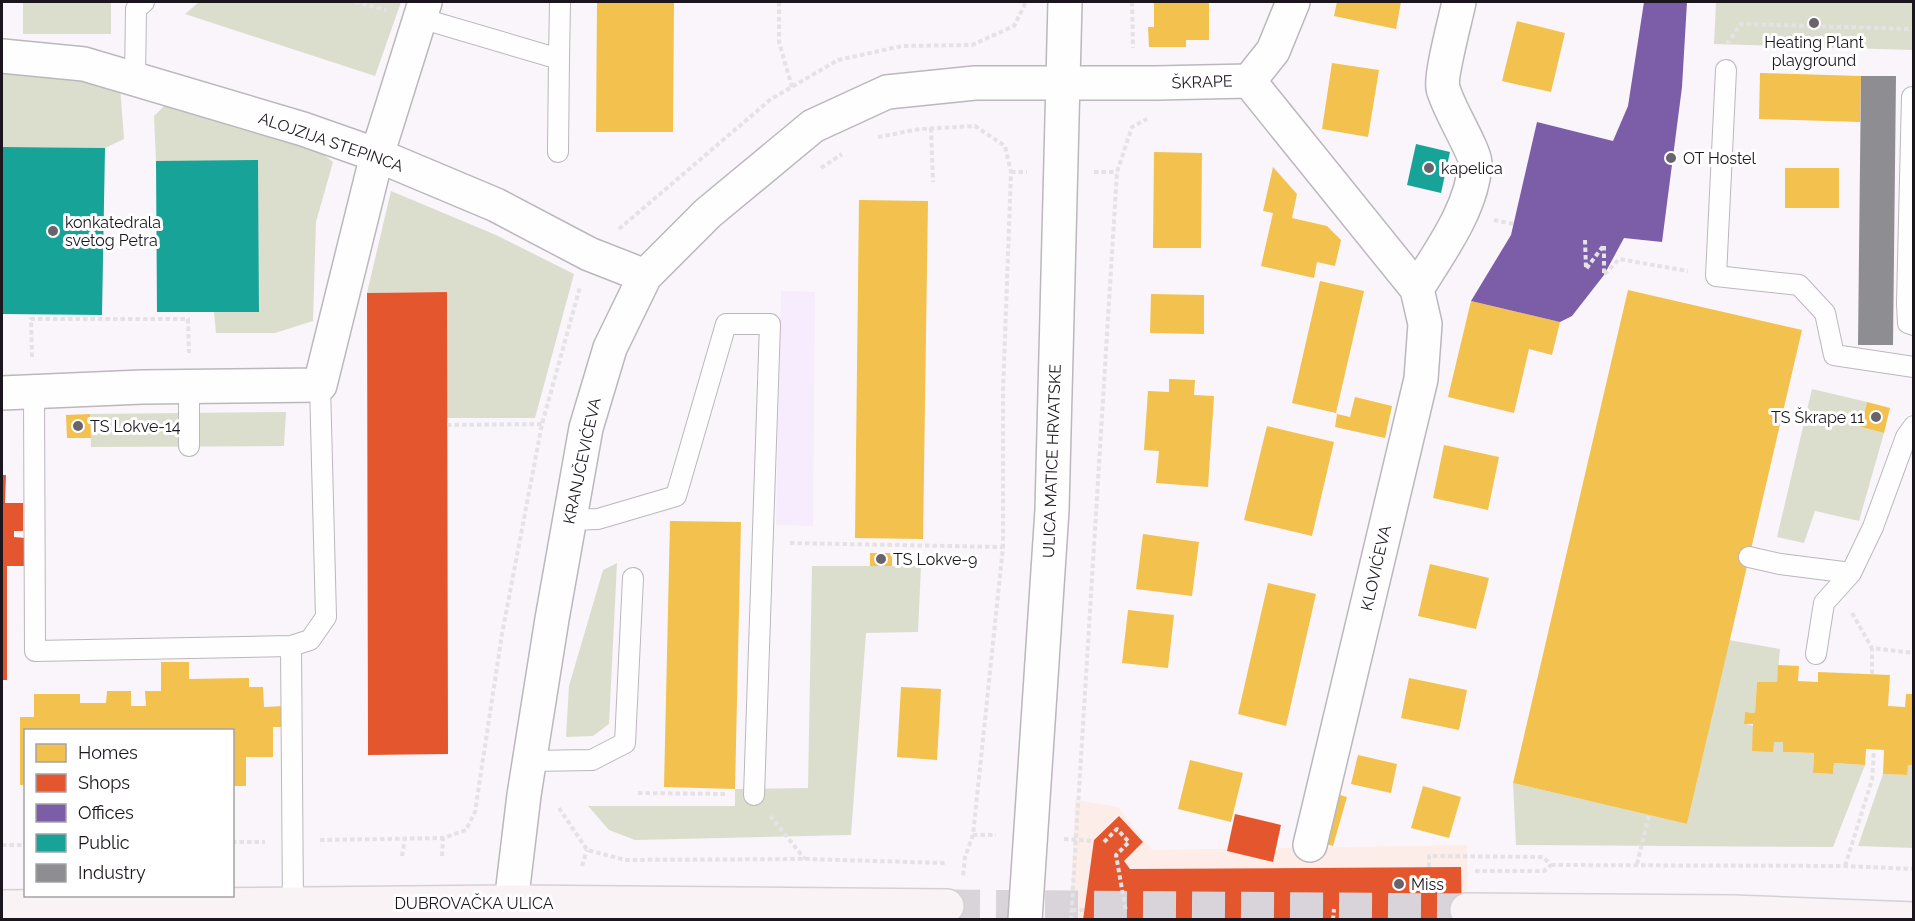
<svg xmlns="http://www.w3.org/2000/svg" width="1915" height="921" font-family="Raleway,sans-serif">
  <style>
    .commercial { fill: #fcede9 }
    .built { fill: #f7ecfd }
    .green { fill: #dbdecd }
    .homes { fill: #f2c14e }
    .shops { fill: #e4572e }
    .offices { fill: #7b5ea7 }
    .public { fill: #17a398 }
    .industry { fill: #8d8d92 }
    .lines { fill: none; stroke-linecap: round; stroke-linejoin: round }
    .primary-tunnel { stroke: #d8d4da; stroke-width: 33; stroke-dasharray: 33 16; stroke-linecap: butt }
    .lane-casing { stroke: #bbb7bd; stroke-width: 22 }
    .street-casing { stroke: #bbb7bd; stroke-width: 36 }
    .secondary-casing { stroke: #bbb7bd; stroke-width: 36 }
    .primary-casing { stroke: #d4d1d5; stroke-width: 36 }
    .path { stroke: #e4e2e5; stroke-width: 4; stroke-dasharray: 4.5 3; stroke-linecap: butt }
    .lane { stroke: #fefefe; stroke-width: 20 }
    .street { stroke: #fefefe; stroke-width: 33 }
    .secondary { stroke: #fefefe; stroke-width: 33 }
    .primary { stroke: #f9f3f5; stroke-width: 33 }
    .poi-dot { fill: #69646b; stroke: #fff; stroke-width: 2 }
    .labels { text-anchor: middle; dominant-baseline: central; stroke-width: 6; stroke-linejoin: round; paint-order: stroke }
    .poi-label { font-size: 16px; fill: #1b161d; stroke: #fff; text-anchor: start }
    .street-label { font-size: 16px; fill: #1b161d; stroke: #fff }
  </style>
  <rect width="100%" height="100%" fill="#f9f5fb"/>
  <path class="commercial" d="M 1075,800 L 1118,807 L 1152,850 L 1467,845 L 1467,919 L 1070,920 Z"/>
  <path class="built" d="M 781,291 L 815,292 L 813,526 L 776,525 Z"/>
  <path class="green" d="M 23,2 L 111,2 L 111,34 L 23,34 Z
    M 199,2 L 401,2 L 375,76 L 185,14 Z
    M 1716,2 L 1913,2 L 1913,50 L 1714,44 Z
    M 2,69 L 120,86 L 124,139 L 105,148 L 2,147 Z
    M 168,102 L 307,142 L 333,162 L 316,222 L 313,321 L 275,333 L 216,333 L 214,312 L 259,312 L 258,161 L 156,161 L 154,116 Z
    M 391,191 L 496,235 L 574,274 L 535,418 L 447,418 L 447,292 L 367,293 Z
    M 1812,389 L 1867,402 L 1861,427 L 1884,433 L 1859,521 L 1815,511 L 1804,543 L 1777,537 Z
    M 286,412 L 284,446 L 91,447 L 90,414 Z
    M 617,563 L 609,724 L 593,736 L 566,737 L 569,686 L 603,570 Z
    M 812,566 L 921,566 L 918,632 L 866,633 L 851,835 L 635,840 L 609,830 L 588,806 L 735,806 L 735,789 L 808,788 Z
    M 1729,640 L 1780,649 L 1777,682 L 1757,682 L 1755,713 L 1745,712 L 1744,724 C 1763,725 1764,741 1783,742 L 1783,752 L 1814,753 L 1813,773 L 1833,774 L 1834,763 L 1865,765 L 1833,847 L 1516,845 L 1513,783 L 1687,824 Z
    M 1908,765 L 1913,765 L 1913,848 L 1858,846 L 1883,774 L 1906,775 Z"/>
  <path class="homes" d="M 597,2 L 674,2 L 673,132 L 596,132 Z
    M 1154,2 L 1209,2 L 1209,40 L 1186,40 L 1186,47 L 1149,47 L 1148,27 L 1154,27 Z
    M 1337,2 L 1401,2 L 1396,29 L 1334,16 Z
    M 1517,21 L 1565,33 L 1551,92 L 1502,81 Z
    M 1332,63 L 1379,70 L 1368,137 L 1322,129 Z
    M 1760,73 L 1861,76 L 1860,122 L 1759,119 Z
    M 1154,152 L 1202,153 L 1201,248 L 1153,248 Z
    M 1273,167 L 1297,194 L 1292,218 L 1327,226 L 1341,240 L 1335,266 L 1317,262 L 1314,278 L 1261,266 L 1273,213 L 1263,211 Z
    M 1785,168 L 1839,168 L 1839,208 L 1785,208 Z
    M 859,200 L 928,201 L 923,539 L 855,538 Z
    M 1320,281 L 1364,291 L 1336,413 L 1292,403 Z
    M 1628,290 L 1802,330 L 1687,824 L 1513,783 Z
    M 1151,294 L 1204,295 L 1204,334 L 1150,333 Z
    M 1471,301 L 1560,322 L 1552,355 L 1529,349 L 1514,413 L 1448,397 Z
    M 1169,379 L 1195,380 L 1194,395 L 1214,396 L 1208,487 L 1156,483 L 1159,451 L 1144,450 L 1148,391 L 1169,392 Z
    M 1355,397 L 1392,406 L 1385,438 L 1335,427 L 1337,414 L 1350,417 Z
    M 1867,402 L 1890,408 L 1884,433 L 1861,427 Z
    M 90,414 L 91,438 L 67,438 L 66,415 Z
    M 1267,426 L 1334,442 L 1312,536 L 1244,520 Z
    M 1444,445 L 1499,457 L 1488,510 L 1433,498 Z
    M 670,521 L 741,522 L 735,789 L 664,787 Z
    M 1143,534 L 1199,542 L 1192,596 L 1136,589 Z
    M 870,553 L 892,553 L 892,566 L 870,566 Z
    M 1430,564 L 1489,578 L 1476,629 L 1418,616 Z
    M 1268,583 L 1316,594 L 1286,726 L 1238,714 Z
    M 1128,610 L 1174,615 L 1168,668 L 1122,663 Z
    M 161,662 L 189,662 L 189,679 L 249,678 L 249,687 L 263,687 L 264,707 L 284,706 L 284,727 L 273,727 L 273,757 L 246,757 L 246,786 L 232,786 L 232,730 L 26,730 L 26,785 L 20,785 L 20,717 L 34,717 L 34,694 L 80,694 L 80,703 L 106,703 L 107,691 L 131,691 L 131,706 L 146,706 L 145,691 L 161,691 Z
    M 1778,665 L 1799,666 L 1798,681 L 1818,682 L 1818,672 L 1890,675 L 1888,706 L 1905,707 L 1906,694 L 1914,694 L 1914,765 L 1908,765 L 1907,775 L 1883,774 L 1884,750 L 1866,749 L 1865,765 L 1834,763 L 1833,774 L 1813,773 L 1814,753 L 1783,752 L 1783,742 L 1774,742 L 1773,752 L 1752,751 L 1753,724 L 1744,724 L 1745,712 L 1755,713 L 1757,682 L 1777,682 Z
    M 1409,678 L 1467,690 L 1459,730 L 1401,718 Z
    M 901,687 L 941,689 L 937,760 L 897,757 Z
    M 1358,755 L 1397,764 L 1391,793 L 1351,784 Z
    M 1190,760 L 1243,773 L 1231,822 L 1178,809 Z
    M 1423,786 L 1461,797 L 1449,838 L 1411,828 Z
    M 1329,792 L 1347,797 L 1333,846 L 1315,841 Z"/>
  <path class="shops" d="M 447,292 L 448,754 L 368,755 L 367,293 Z
    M 2,475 L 6,475 L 5,503 L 23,503 L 23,531 L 14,531 L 14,537 L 25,538 L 24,566 L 7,566 L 7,680 L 2,680 Z
    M 1235,814 L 1281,825 L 1273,862 L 1227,851 Z
    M 1119,816 L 1143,842 L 1124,861 L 1130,869 L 1461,867 L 1462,920 L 1083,920 L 1094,840 Z"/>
  <path class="offices" d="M 1644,2 L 1687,2 L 1682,87 L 1662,242 L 1624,238 L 1604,275 L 1572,316 L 1560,322 L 1471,301 L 1511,235 L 1537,122 L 1613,141 L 1628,106 Z"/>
  <path class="public" d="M 1416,144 L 1450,152 L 1441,193 L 1407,185 Z
    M 2,147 L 105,148 L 102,315 L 2,314 Z
    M 258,160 L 259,312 L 157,312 L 156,161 Z"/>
  <path class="industry" d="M 1861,76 L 1896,76 L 1893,345 L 1858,345 Z"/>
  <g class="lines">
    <path class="primary-tunnel" d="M 947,906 L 1467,910"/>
    <g class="lane-casing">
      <path id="lane" d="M 420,18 L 559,59 L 558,152
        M 559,59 L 560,2
        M 1726,70 L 1716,276 L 1799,285 L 1825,313 L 1834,355 L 1914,367
        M 135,79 L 136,9 L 144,2
        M 1912,97 L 1907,303 L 1908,323 L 1914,325
        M 189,386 L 189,446
        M 34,393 L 35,651 L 291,646 L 310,640 L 326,617 L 320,385
        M 570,520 L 598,519 L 676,496 L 726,324 L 770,324 L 754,795
        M 1749,557 L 1780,564 L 1851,573
        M 291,646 L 293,905
        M 1816,654 L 1824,603 L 1851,573 L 1873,527 L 1906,437 L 1914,426
        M 530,761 L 592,760 L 625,743 L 633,578"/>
    </g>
    <g class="street-casing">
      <path id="street" d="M 2,56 L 84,64 L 303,129 L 377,155 L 496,205 L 589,254 L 645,276
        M 1249,81 L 1417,289 L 1425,324 L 1421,379 L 1310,845
        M 1417,289 C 1440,251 1472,209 1475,164 C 1476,152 1447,107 1443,88 C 1440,76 1456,17 1459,2
        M 2,393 L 142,387 L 320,385 L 377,155 L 425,2
        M 509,920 L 524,795 L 552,619 L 586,428 L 610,348 L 645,276 L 708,213 L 813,126 L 887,92 L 975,83 L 1156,83 L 1249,81 L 1273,51 L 1293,2"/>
    </g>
    <g class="secondary-casing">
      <path id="secondary" d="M 1025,920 L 1052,510 L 1065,2"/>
    </g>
    <g class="primary-casing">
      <path id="primary" d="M 2,907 L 511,902 L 947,906
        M 1467,910 L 1733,912 L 1914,919"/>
    </g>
    <path class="path" d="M 355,2 L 386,10
      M 779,2 L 779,42 L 792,87
      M 1132,2 L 1133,48
      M 1727,44 L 1741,24 L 1914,29
      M 931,128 L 933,182
      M 878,137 L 920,129 L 975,126 L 1005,146 L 1011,172 L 1003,392 L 1003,547 L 973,835 L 965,857 L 963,877
      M 821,168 L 842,154
      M 1011,172 L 1027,172
      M 1094,172 L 1117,172
      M 1494,220 L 1514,224
      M 619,229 L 771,99 L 838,60 L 902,46 L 972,45 L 1014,26 L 1026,2
      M 1585,240 L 1586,269 L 1604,245 L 1604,275 L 1619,259 L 1688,271
      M 32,357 L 31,319 L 188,319 L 189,353
      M 447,425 L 542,424
      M 790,543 L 1003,547
      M 1852,613 L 1872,648
      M 1872,674 L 1872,648 L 1914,653
      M 638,793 L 728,794
      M 559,808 L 587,850 L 625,860 L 806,859 L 945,863
      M 770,816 L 805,859
      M 973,835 L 996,835
      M 1064,839 L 1094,841
      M 320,840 L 443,838 L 466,830 L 475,812 L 502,634 L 542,424 L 580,287
      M 232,842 L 265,842
      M 1104,842 L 1117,829 L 1129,842 L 1116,855 L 1126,912
      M 2,845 L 26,845
      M 402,856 L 405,838
      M 442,856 L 443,838
      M 1637,864 L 1649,815
      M 1551,865 L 1845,866 L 1914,869
      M 582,866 L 587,850
      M 1845,866 L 1872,780 L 1874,750
      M 1429,867 L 1429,856 L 1543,857 L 1551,865 L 1544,871 L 1472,871
      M 1072,910 L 1085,910
      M 1071,920 L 1117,172 L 1132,127 L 1147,119
      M 1333,920 L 1334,909"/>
    <use href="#lane" class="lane"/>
    <use href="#street" class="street"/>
    <use href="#secondary" class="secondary"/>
    <use href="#primary" class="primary"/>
  </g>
  <g class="poi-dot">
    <circle cx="1814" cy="23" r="6"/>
    <circle cx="1671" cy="158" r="6"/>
    <circle cx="1429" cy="168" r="6"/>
    <circle cx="53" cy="231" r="6"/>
    <circle cx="1876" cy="417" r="6"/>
    <circle cx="78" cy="426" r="6"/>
    <circle cx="881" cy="559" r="6"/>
    <circle cx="1399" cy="884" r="6"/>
  </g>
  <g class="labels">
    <g class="poi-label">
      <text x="1814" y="42" text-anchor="middle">Heating Plant<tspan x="1814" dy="18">playground</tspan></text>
      <text x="1683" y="158">OT Hostel</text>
      <text x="1441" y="168">kapelica</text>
      <text x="65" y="222">konkatedrala<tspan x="65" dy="18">svetog Petra</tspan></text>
      <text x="1864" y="417" text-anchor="end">TS Škrape 11</text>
      <text x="90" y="426">TS Lokve-14</text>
      <text x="893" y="559">TS Lokve-9</text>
      <text x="1411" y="884">Miss</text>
    </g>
    <g class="street-label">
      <text transform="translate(1202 82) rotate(-2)">ŠKRAPE</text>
      <text transform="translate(331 142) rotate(19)">ALOJZIJA STEPINCA</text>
      <text transform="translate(582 461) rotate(-78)">KRANJČEVIĆEVA</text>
      <text transform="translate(1052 461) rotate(-88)">ULICA MATICE HRVATSKE</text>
      <text transform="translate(1376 568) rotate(-77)">KLOVIĆEVA</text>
      <text x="474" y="903">DUBROVAČKA ULICA</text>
    </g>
  </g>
  <rect width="1915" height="921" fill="none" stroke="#1b161d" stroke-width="6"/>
  <rect x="24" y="729" width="210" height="168" fill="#ffffff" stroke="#a4a2a5" stroke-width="1.5"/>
  <rect x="36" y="744" width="30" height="18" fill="#f2c14e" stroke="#a4a2a5" stroke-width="1.5"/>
  <text x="78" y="759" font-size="18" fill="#1b161d">Homes</text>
  <rect x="36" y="774" width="30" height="18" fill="#e4572e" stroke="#a4a2a5" stroke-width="1.5"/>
  <text x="78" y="789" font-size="18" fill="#1b161d">Shops</text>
  <rect x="36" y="804" width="30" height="18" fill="#7b5ea7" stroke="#a4a2a5" stroke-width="1.5"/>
  <text x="78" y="819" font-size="18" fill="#1b161d">Offices</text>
  <rect x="36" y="834" width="30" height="18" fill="#17a398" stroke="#a4a2a5" stroke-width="1.5"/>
  <text x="78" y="849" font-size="18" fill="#1b161d">Public</text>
  <rect x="36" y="864" width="30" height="18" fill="#8d8d92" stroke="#a4a2a5" stroke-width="1.5"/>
  <text x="78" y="879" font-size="18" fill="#1b161d">Industry</text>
</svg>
